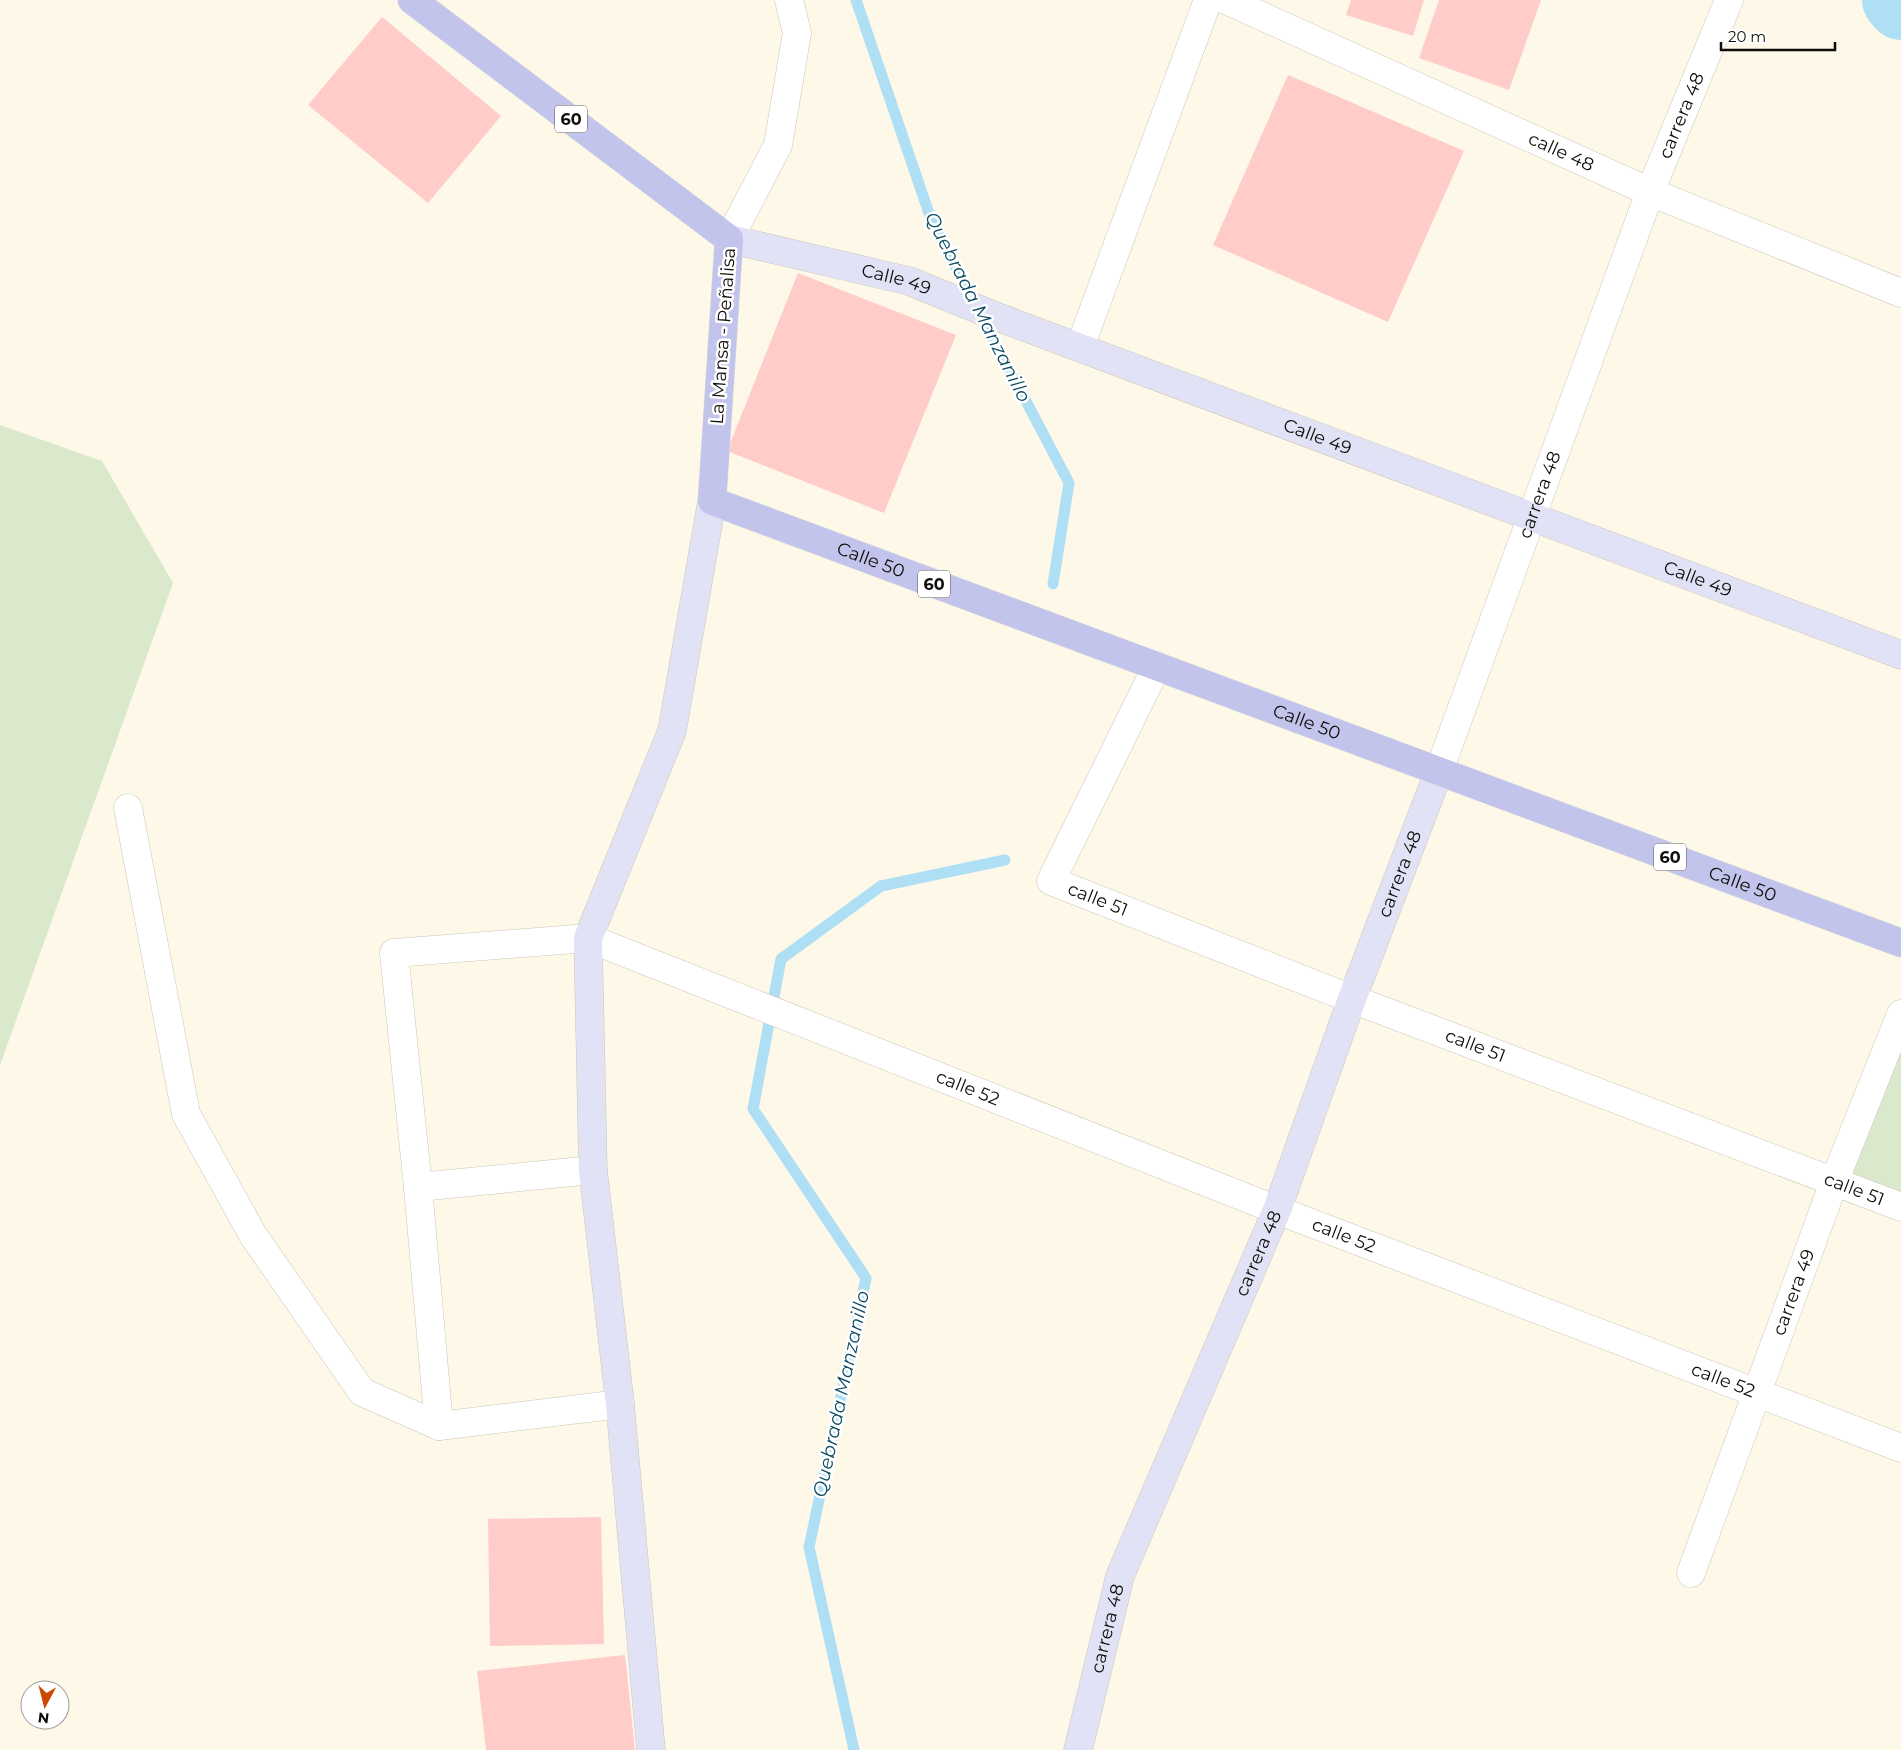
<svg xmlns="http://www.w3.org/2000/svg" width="1901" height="1750" font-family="Montserrat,sans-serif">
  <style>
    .green { fill: #dae8cb }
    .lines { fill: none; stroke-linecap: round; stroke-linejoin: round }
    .stream { stroke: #aedff4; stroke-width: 11 }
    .river { stroke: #aedff4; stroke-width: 68 }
    .building { fill: #ffccc9 }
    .street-casing { stroke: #ccc7b8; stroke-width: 29 }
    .secondary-casing { stroke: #ccc7b8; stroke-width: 29 }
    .primary-casing { stroke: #ddd; stroke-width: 29 }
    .street { stroke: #fff; stroke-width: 28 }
    .secondary { stroke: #e1e2f5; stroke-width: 28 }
    .primary { stroke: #c2c4ec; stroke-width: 28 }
    .labels { text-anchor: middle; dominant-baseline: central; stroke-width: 5; stroke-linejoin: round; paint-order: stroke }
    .shield { fill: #fff; stroke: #575653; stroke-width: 1 }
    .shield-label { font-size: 16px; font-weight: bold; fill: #0f0d09 }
    .street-label { font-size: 18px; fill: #0f0d09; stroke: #fff }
    .water-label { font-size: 19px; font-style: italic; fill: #0c4d63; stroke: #fff }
  </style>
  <rect width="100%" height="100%" fill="#fdf8e8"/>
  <path class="green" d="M 0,425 L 102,461 L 173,583 L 0,1065 Z
    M 1901,1006 L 1901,1207 L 1834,1182 Z"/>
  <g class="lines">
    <path class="stream" d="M 856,0 L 932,222 L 1069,483 L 1053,584
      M 854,1750 L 809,1547 L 866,1278 L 753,1109 L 781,959 L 881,886 L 1005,860"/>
    <path class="river" d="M 1896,0 L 1901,6"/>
  </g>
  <path class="building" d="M 1351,0 L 1424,0 L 1413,36 L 1346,15 Z
    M 1439,0 L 1541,0 L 1509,90 L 1419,58 Z
    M 382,17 L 501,116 L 428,203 L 308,105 Z
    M 1288,75 L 1464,151 L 1388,322 L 1213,245 Z
    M 798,273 L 956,335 L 884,513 L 727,451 Z
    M 601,1517 L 604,1644 L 490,1646 L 488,1519 Z
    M 625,1655 L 635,1750 L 486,1750 L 477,1671 Z"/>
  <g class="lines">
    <g class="street-casing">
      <g id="street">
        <path id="s1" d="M 1226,0 L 1650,192 L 1901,293"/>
        <path d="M 729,239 L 778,145 L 797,33 L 789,0"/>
        <path d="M 1080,347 L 1208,0"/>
        <path id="s2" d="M 1157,666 L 1051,881 L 1352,999 L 1901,1207"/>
        <path id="s3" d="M 1439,771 L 1650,192 L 1729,0"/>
        <path d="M 128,808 L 186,1114 L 253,1235 L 362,1392 L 439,1426 L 620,1404"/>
        <path d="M 418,1187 L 593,1170"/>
        <path id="s4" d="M 439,1426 L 418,1187 L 394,953 L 588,938 L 1277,1210 L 1901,1448"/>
        <path id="s5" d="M 1691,1573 L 1834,1182 L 1901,1014"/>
      </g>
    </g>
    <g class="secondary-casing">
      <g id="secondary">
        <path id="s6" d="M 729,239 L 909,281 L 995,316 L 1901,655"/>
        <path d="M 651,1750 L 620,1404 L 593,1170 L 588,938 L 672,731 L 712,501"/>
        <path id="s7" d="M 1078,1750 L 1120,1576 L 1277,1210 L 1352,999 L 1439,771"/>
      </g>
    </g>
    <g class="primary-casing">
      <g id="primary">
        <path id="s8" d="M 412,0 L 729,239 L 712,501 L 1901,943"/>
      </g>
    </g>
    <use href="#street" class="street"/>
    <use href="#secondary" class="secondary"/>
    <use href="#primary" class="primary"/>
  </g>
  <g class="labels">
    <g class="shield">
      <rect x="555" y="105.5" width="32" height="27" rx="4"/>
      <rect x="918" y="570.5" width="32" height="27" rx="4"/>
      <rect x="1654" y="843.5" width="32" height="27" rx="4"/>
    </g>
    <g class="shield-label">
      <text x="571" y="119">60</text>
      <text x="934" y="584">60</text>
      <text x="1670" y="857">60</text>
    </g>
    <g class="street-label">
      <text stroke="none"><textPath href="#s3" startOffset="699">carrera 48</textPath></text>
      <text stroke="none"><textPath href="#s1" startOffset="368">calle 48</textPath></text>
      <text stroke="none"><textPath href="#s6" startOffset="172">Calle 49</textPath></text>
      <text transform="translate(723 336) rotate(-86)">La Mansa - Peñalisa</text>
      <text stroke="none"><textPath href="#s6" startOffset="622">Calle 49</textPath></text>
      <text stroke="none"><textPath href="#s3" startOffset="294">carrera 48</textPath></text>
      <text stroke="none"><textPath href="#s8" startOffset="829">Calle 50</textPath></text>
      <text stroke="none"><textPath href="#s6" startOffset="1028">Calle 49</textPath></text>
      <text stroke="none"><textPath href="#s8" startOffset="1294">Calle 50</textPath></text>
      <text stroke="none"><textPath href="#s7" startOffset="935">carrera 48</textPath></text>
      <text stroke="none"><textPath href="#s8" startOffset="1759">Calle 50</textPath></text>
      <text stroke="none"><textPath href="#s2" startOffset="290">calle 51</textPath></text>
      <text stroke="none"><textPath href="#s2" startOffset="695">calle 51</textPath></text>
      <text stroke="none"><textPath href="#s4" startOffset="1078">calle 52</textPath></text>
      <text stroke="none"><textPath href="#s2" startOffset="1100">calle 51</textPath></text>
      <text stroke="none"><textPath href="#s4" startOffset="1482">calle 52</textPath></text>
      <text stroke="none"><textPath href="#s7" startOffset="530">carrera 48</textPath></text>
      <text stroke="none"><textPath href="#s5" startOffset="299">carrera 49</textPath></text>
      <text stroke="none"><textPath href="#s4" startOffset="1888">calle 52</textPath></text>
      <text stroke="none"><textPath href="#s7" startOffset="125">carrera 48</textPath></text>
    </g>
    <g class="water-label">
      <text transform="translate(978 307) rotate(63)">Quebrada Manzanillo</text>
      <text transform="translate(841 1394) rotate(-78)">Quebrada Manzanillo</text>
    </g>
  </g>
  <g transform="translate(45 1705) rotate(187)"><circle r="24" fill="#ffffff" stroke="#9f9e9d"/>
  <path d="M0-4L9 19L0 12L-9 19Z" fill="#cd4802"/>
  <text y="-8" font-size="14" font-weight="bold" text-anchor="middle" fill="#0f0d09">N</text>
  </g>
  <path d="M1721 42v8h114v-8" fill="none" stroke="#0f0d09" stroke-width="2.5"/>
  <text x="1728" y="42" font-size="15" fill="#0f0d09" stroke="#ffffff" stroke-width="4" paint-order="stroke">20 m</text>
</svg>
